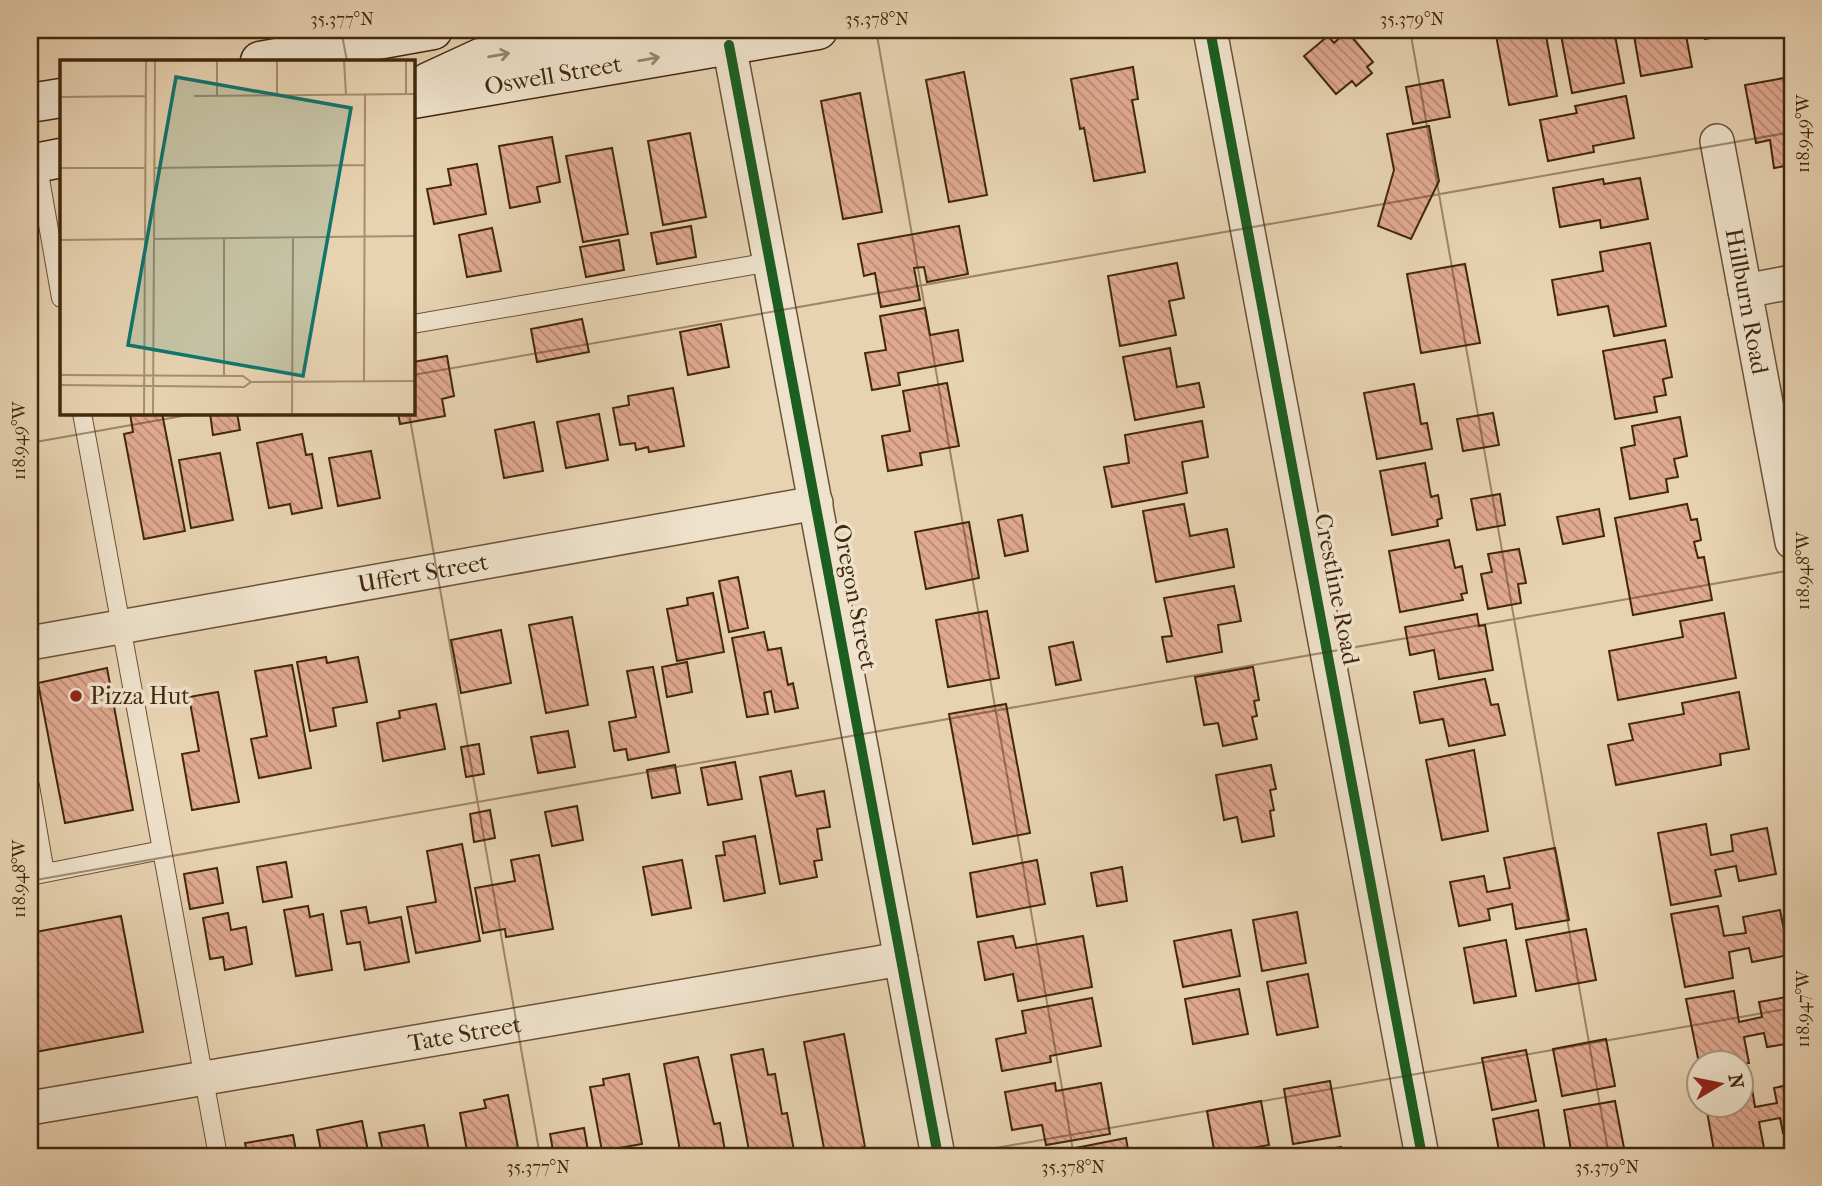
<svg xmlns="http://www.w3.org/2000/svg" width="1822" height="1186" font-family="'IM FELL French Canon',serif">
  <style>
    .building { fill: url(#building-back-hatch); stroke: #42280d; stroke-width: 2 }
    .lines { fill: none; stroke-linecap: round; stroke-linejoin: round }
    .lane-casing { stroke: #6b5236; stroke-width: 20 }
    .street-casing { stroke: #6b5236; stroke-width: 36 }
    .secondary-casing { stroke: #42280d; stroke-width: 41 }
    .lane { stroke: #efe2cc; stroke-width: 18 }
    .street { stroke: #efe2cc; stroke-width: 33 }
    .secondary { stroke: #efe2cc; stroke-width: 38 }
    .cycleway-casing { stroke: #efe2cc; stroke-width: 15 }
    .cycleway { stroke: #1b5e20; stroke-width: 10 }
    .oneway { stroke: #98856c }
    .ticks { fill: none; stroke: #42280d; stroke-width: 2; stroke-opacity: 0.45 }
    .poi-dot { fill: #8f2418; stroke: #efe2cc; stroke-width: 2.5 }
    .labels { text-anchor: middle; dominant-baseline: central; stroke-width: 7; stroke-linejoin: round; paint-order: stroke }
    .street-label { font-size: 24px; fill: #42280d; stroke: #efe2cc }
    .poi-label { font-size: 24px; fill: #42280d; stroke: #efe2cc; text-anchor: start }
    .inset-road { fill: none; stroke: #a58e6f; stroke-width: 2 }
    .view { fill: #0f766e; fill-opacity: 0.15; stroke: #0f766e; stroke-width: 3.5 }
    .inset-edge { fill: none; stroke: #42280d; stroke-width: 3.5 }
    .neatline { fill: none; stroke: #42280d; stroke-width: 2.5 }
    .ticks-label { font-size: 18px; text-anchor: middle; fill: #42280d }
  </style>
  <defs>
    <pattern id="building-back-hatch" width="6" height="6" patternUnits="userSpaceOnUse" patternTransform="scale(1.75)"><rect width="6" height="6" fill="#e1a990"/><path d="M-1 5l2 2M0 0l6 6M5-1l2 2" fill="none" stroke="#b88a74"/></pattern>
  </defs>
  <rect width="100%" height="100%" fill="#e7d2b1"/>
  <filter id="stains"><feTurbulence type="fractalNoise" baseFrequency=".00286" numOctaves="4"/><feColorMatrix values="0 0 0 0 .2 0 0 0 0 .09 0 0 0 0 .02 0 0 0 .5 -.17"/></filter>
  <radialGradient id="worn" r=".72"><stop offset=".6" stop-color="#630" stop-opacity="0"/><stop offset="1" stop-color="#630" stop-opacity=".3"/></radialGradient>
  <path class="building" d="M 1495,30 L 1545,30 L 1557,96 L 1509,105 Z
    M 1560,30 L 1614,30 L 1624,83 L 1572,93 Z
    M 1633,30 L 1685,30 L 1692,67 L 1641,76 Z
    M 1703,30 L 1753,30 L 1705,39 Z
    M 1347,31 L 1373,62 L 1367,67 L 1372,73 L 1356,86 L 1352,81 L 1336,94 L 1304,56 L 1328,36 L 1334,43 Z
    M 1133,67 L 1138,99 L 1132,100 L 1145,172 L 1094,181 L 1084,128 L 1080,129 L 1071,79 Z
    M 964,72 L 987,195 L 949,202 L 926,80 Z
    M 1784,78 L 1789,106 L 1792,105 L 1792,165 L 1774,168 L 1770,140 L 1756,143 L 1745,85 Z
    M 1443,80 L 1450,117 L 1413,124 L 1406,87 Z
    M 860,93 L 882,212 L 843,219 L 821,101 Z
    M 1626,96 L 1634,138 L 1593,146 L 1594,152 L 1548,161 L 1540,120 L 1577,113 L 1575,106 Z
    M 1429,126 L 1439,181 L 1411,239 L 1378,226 L 1394,170 L 1387,134 Z
    M 690,133 L 706,217 L 663,225 L 648,141 Z
    M 552,137 L 560,182 L 537,187 L 540,202 L 510,208 L 499,146 Z
    M 612,148 L 628,234 L 583,242 L 566,156 Z
    M 477,164 L 486,214 L 434,224 L 427,189 L 451,185 L 448,169 Z
    M 1640,178 L 1648,219 L 1601,228 L 1600,220 L 1560,227 L 1553,188 L 1603,179 L 1604,184 Z
    M 691,226 L 696,257 L 657,264 L 651,233 Z
    M 959,226 L 968,274 L 927,282 L 924,267 L 914,268 L 920,300 L 881,307 L 875,273 L 864,276 L 858,244 Z
    M 492,228 L 501,271 L 467,277 L 459,235 Z
    M 619,240 L 624,270 L 586,277 L 580,247 Z
    M 1650,243 L 1666,326 L 1614,336 L 1608,306 L 1558,315 L 1552,280 L 1603,271 L 1600,252 Z
    M 1177,263 L 1184,298 L 1169,301 L 1176,335 L 1120,346 L 1108,276 Z
    M 1465,264 L 1480,343 L 1421,353 L 1407,274 Z
    M 925,308 L 930,335 L 958,330 L 963,361 L 898,373 L 900,385 L 872,390 L 865,353 L 886,350 L 880,316 Z
    M 582,319 L 589,352 L 537,362 L 531,329 Z
    M 721,324 L 729,367 L 688,375 L 680,332 Z
    M 1665,340 L 1672,377 L 1663,379 L 1666,395 L 1654,397 L 1657,412 L 1615,419 L 1603,351 Z
    M 1170,348 L 1177,387 L 1199,383 L 1204,407 L 1135,420 L 1123,357 Z
    M 447,356 L 454,396 L 442,399 L 445,416 L 400,424 L 398,413 L 413,413 L 413,362 Z
    M 947,383 L 959,446 L 920,453 L 922,465 L 888,471 L 882,436 L 910,431 L 903,391 Z
    M 1414,384 L 1421,424 L 1427,423 L 1432,449 L 1377,459 L 1364,393 Z
    M 673,388 L 684,446 L 649,452 L 648,447 L 636,450 L 635,443 L 620,445 L 613,408 L 629,405 L 628,396 Z
    M 130,413 L 162,413 L 185,531 L 144,539 L 124,434 L 133,432 Z
    M 210,413 L 237,413 L 240,430 L 213,435 Z
    M 1493,413 L 1499,445 L 1463,451 L 1457,419 Z
    M 599,414 L 608,460 L 566,468 L 557,422 Z
    M 1680,417 L 1687,456 L 1674,459 L 1678,477 L 1666,479 L 1668,492 L 1630,499 L 1621,448 L 1635,445 L 1632,426 Z
    M 1202,421 L 1208,457 L 1182,462 L 1187,493 L 1112,507 L 1104,467 L 1129,463 L 1125,435 Z
    M 534,422 L 543,471 L 504,478 L 495,430 Z
    M 302,434 L 306,455 L 312,454 L 322,508 L 292,514 L 290,504 L 269,508 L 257,443 Z
    M 371,451 L 380,498 L 338,506 L 329,458 Z
    M 220,453 L 233,520 L 191,528 L 179,460 Z
    M 1425,463 L 1431,497 L 1438,495 L 1442,518 L 1437,520 L 1438,526 L 1392,535 L 1380,471 Z
    M 1500,494 L 1505,525 L 1477,530 L 1471,499 Z
    M 1184,504 L 1190,536 L 1227,529 L 1234,567 L 1156,582 L 1143,511 Z
    M 1687,504 L 1691,520 L 1697,519 L 1701,540 L 1694,542 L 1698,558 L 1704,557 L 1712,600 L 1633,615 L 1615,518 Z
    M 1599,509 L 1604,536 L 1563,544 L 1557,517 Z
    M 1022,515 L 1028,551 L 1005,556 L 998,520 Z
    M 969,522 L 979,578 L 926,589 L 915,532 Z
    M 1449,540 L 1455,568 L 1462,566 L 1467,593 L 1461,594 L 1463,600 L 1400,612 L 1389,551 Z
    M 1519,549 L 1526,583 L 1518,584 L 1521,603 L 1488,609 L 1481,574 L 1492,572 L 1488,554 Z
    M 738,577 L 748,628 L 729,632 L 719,581 Z
    M 1234,586 L 1241,621 L 1218,625 L 1222,652 L 1167,662 L 1162,637 L 1172,636 L 1164,598 Z
    M 713,593 L 724,652 L 677,661 L 667,609 L 688,605 L 687,598 Z
    M 987,611 L 999,678 L 948,687 L 936,620 Z
    M 1724,613 L 1736,678 L 1618,700 L 1609,651 L 1683,637 L 1680,621 Z
    M 1477,614 L 1479,626 L 1485,625 L 1493,670 L 1439,679 L 1434,650 L 1410,655 L 1405,627 Z
    M 572,617 L 588,705 L 546,713 L 529,625 Z
    M 501,630 L 511,683 L 461,693 L 451,640 Z
    M 764,632 L 768,650 L 781,648 L 788,685 L 793,683 L 798,708 L 775,712 L 771,691 L 764,693 L 768,714 L 747,717 L 732,638 Z
    M 1073,642 L 1081,680 L 1056,685 L 1049,647 Z
    M 326,657 L 327,663 L 358,657 L 367,702 L 333,708 L 336,726 L 310,731 L 297,662 Z
    M 687,662 L 692,692 L 667,697 L 662,667 Z
    M 292,665 L 311,768 L 259,778 L 251,739 L 267,736 L 255,671 Z
    M 653,667 L 669,752 L 628,760 L 626,749 L 614,751 L 609,722 L 636,717 L 627,671 Z
    M 1253,667 L 1259,700 L 1254,701 L 1257,716 L 1252,717 L 1257,739 L 1223,746 L 1218,723 L 1204,725 L 1195,677 Z
    M 107,668 L 133,810 L 65,823 L 38,683 Z
    M 1485,679 L 1491,705 L 1498,704 L 1505,735 L 1449,746 L 1443,719 L 1420,723 L 1414,692 Z
    M 218,692 L 239,802 L 192,810 L 182,754 L 199,751 L 189,697 Z
    M 1739,692 L 1749,749 L 1720,754 L 1721,765 L 1616,785 L 1608,745 L 1633,740 L 1629,724 L 1684,714 L 1682,703 Z
    M 436,704 L 445,749 L 383,761 L 377,723 L 400,718 L 399,711 Z
    M 1006,704 L 1030,833 L 973,844 L 949,714 Z
    M 568,731 L 575,767 L 538,773 L 531,737 Z
    M 479,744 L 484,774 L 466,777 L 461,747 Z
    M 1474,750 L 1488,831 L 1442,840 L 1426,760 Z
    M 735,762 L 742,799 L 708,805 L 701,768 Z
    M 675,765 L 680,793 L 652,798 L 647,770 Z
    M 1271,765 L 1276,789 L 1270,790 L 1274,810 L 1270,811 L 1274,836 L 1242,842 L 1237,817 L 1224,820 L 1216,775 Z
    M 791,771 L 796,796 L 824,791 L 830,827 L 817,829 L 822,860 L 814,861 L 817,877 L 780,884 L 760,777 Z
    M 577,806 L 583,840 L 552,846 L 545,812 Z
    M 490,810 L 495,838 L 474,842 L 470,814 Z
    M 1706,824 L 1711,855 L 1733,851 L 1731,835 L 1767,828 L 1776,874 L 1739,881 L 1736,866 L 1715,870 L 1721,896 L 1671,905 L 1658,833 Z
    M 755,836 L 765,893 L 724,901 L 716,856 L 725,855 L 723,842 Z
    M 462,844 L 480,941 L 416,953 L 407,907 L 436,902 L 427,851 Z
    M 1555,848 L 1569,920 L 1516,929 L 1512,904 L 1488,909 L 1490,920 L 1459,926 L 1450,882 L 1484,876 L 1487,892 L 1510,888 L 1504,858 Z
    M 539,855 L 553,929 L 506,937 L 505,929 L 483,933 L 475,888 L 515,881 L 511,860 Z
    M 682,860 L 691,908 L 652,915 L 643,867 Z
    M 1037,860 L 1045,904 L 977,917 L 970,873 Z
    M 286,862 L 292,897 L 263,902 L 257,867 Z
    M 1122,867 L 1127,901 L 1097,906 L 1091,873 Z
    M 217,868 L 223,903 L 190,909 L 184,874 Z
    M 308,906 L 310,917 L 323,914 L 332,970 L 296,976 L 284,910 Z
    M 1718,906 L 1724,936 L 1746,933 L 1743,917 L 1780,910 L 1789,955 L 1752,962 L 1749,948 L 1729,952 L 1733,978 L 1685,987 L 1671,914 Z
    M 366,907 L 369,923 L 401,917 L 409,962 L 365,970 L 360,942 L 347,944 L 341,911 Z
    M 1297,912 L 1306,963 L 1262,971 L 1253,920 Z
    M 228,913 L 231,930 L 246,927 L 252,964 L 225,970 L 223,957 L 210,959 L 203,918 Z
    M 121,916 L 143,1032 L 30,1053 L 30,933 Z
    M 1586,929 L 1596,980 L 1536,991 L 1526,940 Z
    M 1231,930 L 1240,976 L 1183,987 L 1174,941 Z
    M 1013,936 L 1016,948 L 1083,936 L 1092,987 L 1018,1001 L 1013,974 L 985,980 L 978,942 Z
    M 1506,940 L 1516,996 L 1474,1003 L 1464,948 Z
    M 1308,974 L 1318,1027 L 1277,1035 L 1267,982 Z
    M 1239,989 L 1248,1034 L 1193,1044 L 1185,999 Z
    M 1734,991 L 1739,1022 L 1762,1017 L 1759,1002 L 1792,996 L 1792,1043 L 1767,1047 L 1764,1033 L 1744,1037 L 1749,1063 L 1700,1064 L 1700,1068 L 1686,999 Z
    M 1092,998 L 1101,1046 L 1050,1056 L 1051,1062 L 1002,1071 L 996,1039 L 1026,1033 L 1022,1011 Z
    M 844,1034 L 865,1147 L 825,1154 L 804,1042 Z
    M 1606,1039 L 1615,1086 L 1562,1096 L 1553,1049 Z
    M 763,1049 L 768,1075 L 775,1074 L 782,1114 L 787,1113 L 795,1156 L 750,1156 L 731,1055 Z
    M 1526,1050 L 1536,1101 L 1492,1110 L 1482,1058 Z
    M 698,1057 L 714,1124 L 720,1123 L 726,1156 L 681,1156 L 664,1064 Z
    M 629,1074 L 642,1144 L 602,1151 L 590,1087 L 604,1085 L 603,1079 Z
    M 1750,1076 L 1755,1107 L 1777,1103 L 1774,1088 L 1792,1084 L 1792,1131 L 1783,1133 L 1780,1118 L 1759,1122 L 1764,1148 L 1715,1156 L 1706,1106 L 1742,1106 L 1742,1078 Z
    M 1330,1081 L 1340,1136 L 1293,1144 L 1284,1089 Z
    M 1055,1083 L 1056,1091 L 1101,1083 L 1110,1134 L 1046,1145 L 1042,1125 L 1012,1130 L 1005,1092 Z
    M 508,1095 L 519,1153 L 512,1154 L 512,1156 L 468,1156 L 460,1113 L 486,1108 L 484,1100 Z
    M 1261,1101 L 1269,1145 L 1215,1155 L 1207,1111 Z
    M 1615,1101 L 1624,1148 L 1572,1156 L 1564,1110 Z
    M 1538,1110 L 1546,1156 L 1500,1156 L 1493,1119 Z
    M 362,1121 L 369,1156 L 322,1156 L 317,1130 Z
    M 424,1125 L 430,1156 L 384,1156 L 379,1133 Z
    M 584,1128 L 589,1156 L 554,1156 L 550,1134 Z
    M 293,1135 L 297,1156 L 248,1156 L 245,1143 Z
    M 1126,1138 L 1129,1156 L 1045,1156 L 1045,1154 Z
    M 1341,1147 L 1343,1156 L 1299,1156 L 1298,1155 Z"/>
  <g class="lines">
    <g class="lane-casing">
      <path id="lane" d="M 37,162 L 61,298
        M 413,324 L 770,262
        M 82,413 L 218,1156
        M 30,786 L 45,873
        M 30,876 L 162,850"/>
    </g>
    <g class="street-casing">
      <g id="street">
        <path d="M 1210,30 L 1422,1156"/>
        <path d="M 729,45 L 938,1156"/>
        <path id="s1" d="M 1717,141 L 1792,542"/>
        <path d="M 1745,291 L 1792,282"/>
        <path id="s2" d="M 30,643 L 816,503"/>
        <path id="s3" d="M 30,1108 L 901,959"/>
      </g>
    </g>
    <g class="secondary-casing">
      <g id="secondary">
        <path d="M 260,61 L 433,30"/>
        <path d="M 428,82 L 480,58 L 636,30"/>
        <path id="s4" d="M 413,99 L 818,30"/>
        <path d="M 30,103 L 61,98"/>
        <path d="M 30,164 L 61,158"/>
      </g>
    </g>
    <use href="#lane" class="lane"/>
    <use href="#street" class="street"/>
    <use href="#secondary" class="secondary"/>
    <g class="cycleway-casing">
      <path id="cycleway" d="M 1210,30 L 1422,1156
        M 729,45 L 938,1156"/>
    </g>
    <use href="#cycleway" class="cycleway"/>
  </g>
  <defs><path id="oneway-shaft" d="M-6 0H5M1.5-3L5.5 0L1.5 3" fill="none" stroke-width="1.6" stroke-linecap="round" stroke-linejoin="round" transform="scale(1.75)"/></defs>
  <g class="oneway">
    <use href="#oneway-shaft" transform="translate(499 55) rotate(-10)"/>
    <use href="#oneway-shaft" transform="translate(649 59) rotate(-10)"/>
  </g>
  <path class="ticks" d="M 341,30 L 347,61M 876,30 L 1074,1156M 1410,30 L 1609,1156M 413,375 L 1792,132M 409,413 L 540,1156M 30,443 L 199,413M 30,881 L 1792,570M 950,1156 L 1792,1008"/>
  <circle class="poi-dot" cx="76" cy="696" r="7"/>
  <g class="labels">
    <g class="street-label">
      <text stroke="none"><textPath href="#s4" startOffset="142">Oswell Street</textPath></text>
      <text stroke="none"><textPath href="#s1" startOffset="163">Hillburn Road</textPath></text>
      <text stroke="none"><textPath href="#s2" startOffset="399">Uffert Street</textPath></text>
      <text transform="translate(1337 589) rotate(79)">Crestline Road</text>
      <text transform="translate(855 597) rotate(79)">Oregon Street</text>
      <text stroke="none"><textPath href="#s3" startOffset="441">Tate Street</textPath></text>
    </g>
    <g class="poi-label">
      <text x="90" y="696">Pizza Hut</text>
    </g>
  </g>
  <g transform="translate(60 60)">
    <rect width="355" height="355" fill="#e7d2b1"/>
    <path class="inset-road" d="M 284,1 L 286,34M 346,34 L 346,1M 217,35 L 217,1M 134,36 L 356,34M 157,36 L 157,1M 0,37 L 86,36M 0,108 L 85,108M 94,108 L 305,105M 164,178 L 164,316M 94,179 L 356,176M 0,180 L 84,179M 0,315 L 183,316 L 191,322M 304,322 L 305,34M 0,325 L 184,327 L 191,322 L 356,321M 84,355 L 86,1M 93,355 L 95,1M 232,355 L 233,178"/>
    <path class="view" d="M 116,17 L 291,48 L 243,316 L 68,285 Z"/>
    <rect width="355" height="355" class="inset-edge"/>
  </g>
  <rect width="1822" height="1186" fill="none" stroke="#e7d2b1" stroke-width="77"/>
  <g transform="translate(1720 1084) rotate(80)"><circle r="33" fill="#efe2cc" stroke="#aa9880" stroke-width="2"/>
  <path d="M0-5L12 26L0 18L-12 26Z" fill="#8f2418"/>
  <text y="-10" font-size="19" font-weight="bold" text-anchor="middle" fill="#42280d">N</text>
  </g>
  <rect x="38" y="38" width="1746" height="1110" class="neatline"/>
  <g class="ticks-label">
    <text x="342" y="25">35.377°N</text>
    <text x="877" y="25">35.378°N</text>
    <text x="1412" y="25">35.379°N</text>
    <text transform="translate(1803 134) rotate(-90)" y="6">118.949°W</text>
    <text transform="translate(19 441) rotate(-90)" y="6">118.949°W</text>
    <text transform="translate(1803 571) rotate(-90)" y="6">118.948°W</text>
    <text transform="translate(19 879) rotate(-90)" y="6">118.948°W</text>
    <text transform="translate(1803 1009) rotate(-90)" y="6">118.947°W</text>
    <text x="538" y="1173">35.377°N</text>
    <text x="1073" y="1173">35.378°N</text>
    <text x="1607" y="1173">35.379°N</text>
  </g>
  <rect width="100%" height="100%" filter="url(#stains)"/>
  <rect width="100%" height="100%" fill="url(#worn)"/>
</svg>
